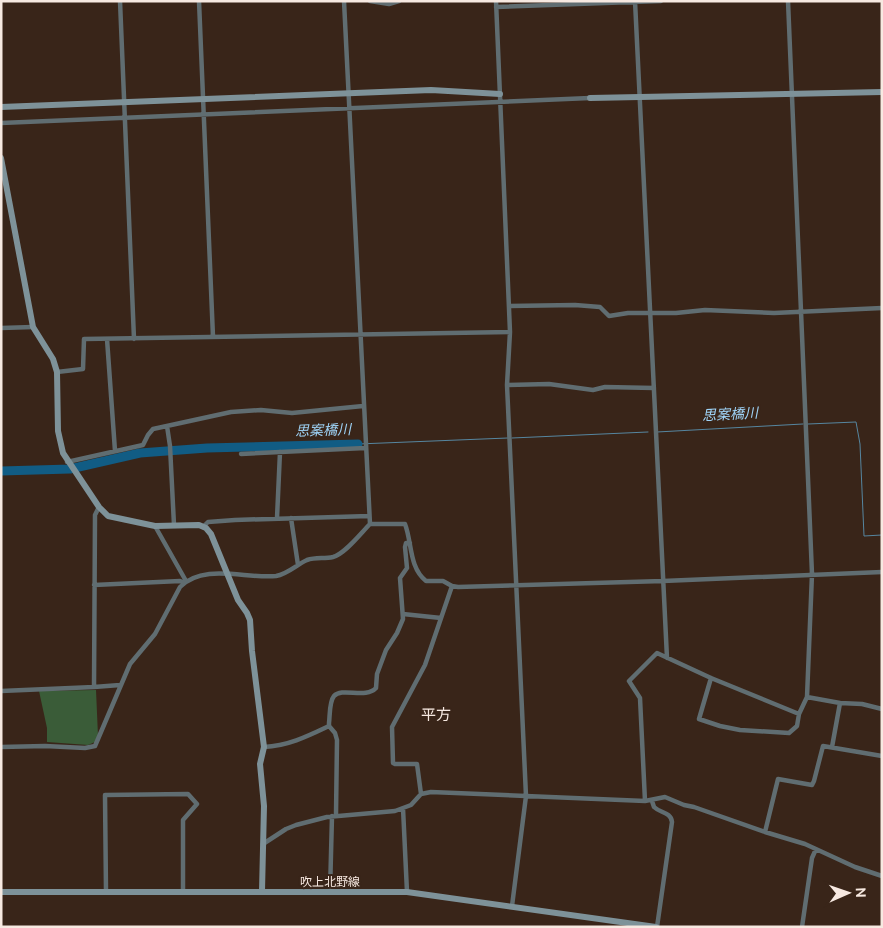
<svg xmlns="http://www.w3.org/2000/svg" width="883" height="928" font-family="Ubuntu,'Noto Sans JP',sans-serif">
  <style>
    .green { fill: #3a5c38 }
    .lines { fill: none; stroke-linecap: round; stroke-linejoin: round }
    .stream { stroke: #5686a0; stroke-width: 1 }
    .river { stroke: #115c84; stroke-width: 9 }
    .street { stroke: #606d71; stroke-width: 4.5 }
    .secondary { stroke: #7e9299; stroke-width: 6 }
    .labels { text-anchor: middle; dominant-baseline: central; stroke-width: 4; stroke-linejoin: round; paint-order: stroke }
    .street-label { font-size: 12px; fill: #f7e9e1; stroke: #392519 }
    .water-label { font-size: 14px; font-style: italic; fill: #9fd4f8; stroke: #392519 }
    .quarter-label { font-size: 15px; fill: #f7e9e1; stroke: #392519 }
  </style>
  <rect width="100%" height="100%" fill="#392519"/>
  <path class="green" d="M 96,690 L 98,736 L 95,742 L 88,745 L 47,742 L 47,728 L 39,691 Z"/>
  <g class="lines">
    <path class="stream" d="M 808,424 L 856,422 L 860,444 L 864,536 L 882,535
      M 657,432 L 803,424
      M 512,438 L 648,432
      M 358,444 L 508,438"/>
    <path class="river" d="M 1,471 L 70,469 L 140,453 L 207,448 L 358,444"/>
    <path class="street" d="M 120,1 L 134,339
      M 199,1 L 213,337
      M 344,1 L 370,524
      M 370,1 L 389,4 L 399,1
      M 496,1 L 510,332 L 507,385 L 526,796 L 512,906
      M 635,1 L 667,658
      M 496,7 L 661,1
      M 1,123 L 590,98
      M 509,306 L 575,305 L 600,307 L 609,316 L 628,313 L 676,313 L 705,310 L 774,313 L 882,308
      M 1,328 L 33,327
      M 107,339 L 115,451
      M 57,372 L 83,369 L 84,339 L 510,332
      M 507,385 L 549,384 L 593,390 L 605,387 L 654,388
      M 167,426 L 170,446 L 174,525
      M 241,454 L 365,448
      M 67,462 L 143,445 L 148,435 L 153,429 L 231,412 L 261,410 L 292,413 L 363,406
      M 277,518 L 280,452
      M 291,518 L 298,565
      M 155,526 L 186,581
      M 203,527 L 208,522 L 235,520 L 369,516
      M 94,585 L 180,581 L 184,583
      M 403,614 L 441,618
      M 711,678 L 699,719 L 720,726 L 740,730 L 789,733 L 797,726 L 799,714 L 807,697 L 812,574 L 788,1
      M 94,687 L 95,515 L 99,507
      M 1,691 L 94,687 L 120,685
      M 807,697 L 840,703 L 862,704 L 882,709
      M 1,747 L 45,746 L 85,748 L 95,746 L 130,664 L 155,634 L 180,587 C 204,563 245,579 276,576 C 288,574 296,565 307,560 C 316,557 324,559 333,557 C 345,554 361,533 370,524 L 405,524 C 412,542 409,568 426,581 L 443,581 L 452,586 L 458,587 L 663,581 L 882,572
      M 264,747 C 288,746 308,736 329,726
      M 832,747 L 840,703
      M 421,794 L 417,764 L 395,764 L 393,763 L 392,727 L 425,665 L 452,586
      M 645,801 L 640,698 L 629,681 L 657,653 L 711,678 L 799,714
      M 652,801 L 654,807 C 660,813 671,812 672,822 L 657,927
      M 403,808 L 407,892
      M 336,815 L 337,740 L 335,733 L 329,726 L 329,723 C 330,716 329,702 334,696 C 342,687 366,699 376,688 L 377,674 L 386,650 L 397,633 L 403,619 L 400,578 L 407,568 L 405,547 L 406,543 L 410,543
      M 765,832 L 778,779 L 812,785 L 814,781 L 823,746 L 882,756
      M 263,844 L 286,829 L 296,825 L 327,817 L 395,811 L 411,805 L 421,794 L 431,792 L 645,801 L 665,797 L 684,805 L 694,807 L 765,832 L 805,844 L 855,867 L 882,876
      M 106,892 L 105,795 L 188,794 L 197,804 L 183,820 L 183,892
      M 330,892 L 332,816
      M 802,927 L 812,858 L 816,849"/>
    <path class="secondary" d="M 590,98 L 882,92
      M 1,107 L 431,90 L 500,94
      M 1,158 L 33,327 L 53,359 L 57,372 L 58,431 L 63,453 L 99,507 L 108,516 L 155,526 L 199,525 L 206,528 L 211,534 L 238,600 L 247,613 L 250,620 L 252,651 L 264,747 L 260,764 L 264,806 L 262,891
      M 1,892 L 407,892 L 656,927"/>
  </g>
  <g class="labels">
    <g class="street-label">
      <text x="330" y="881">吹上北野線</text>
    </g>
    <g class="water-label">
      <text transform="translate(730 414) rotate(-3)">思案橋川</text>
      <text transform="translate(323 430) rotate(-2)">思案橋川</text>
    </g>
    <g class="quarter-label">
      <text x="436" y="714">平方</text>
    </g>
  </g>
  <rect width="883" height="928" fill="none" stroke="#f7e9e1" stroke-width="5"/>
  <g transform="translate(848 893) rotate(88)" stroke="#392519" stroke-width="4" paint-order="stroke">
  <path d="M0-4L9 19L0 12L-9 19Z" fill="#f7e9e1"/>
  <text y="-8" font-size="14" font-weight="bold" text-anchor="middle" fill="#f7e9e1">N</text>
  </g>
</svg>
